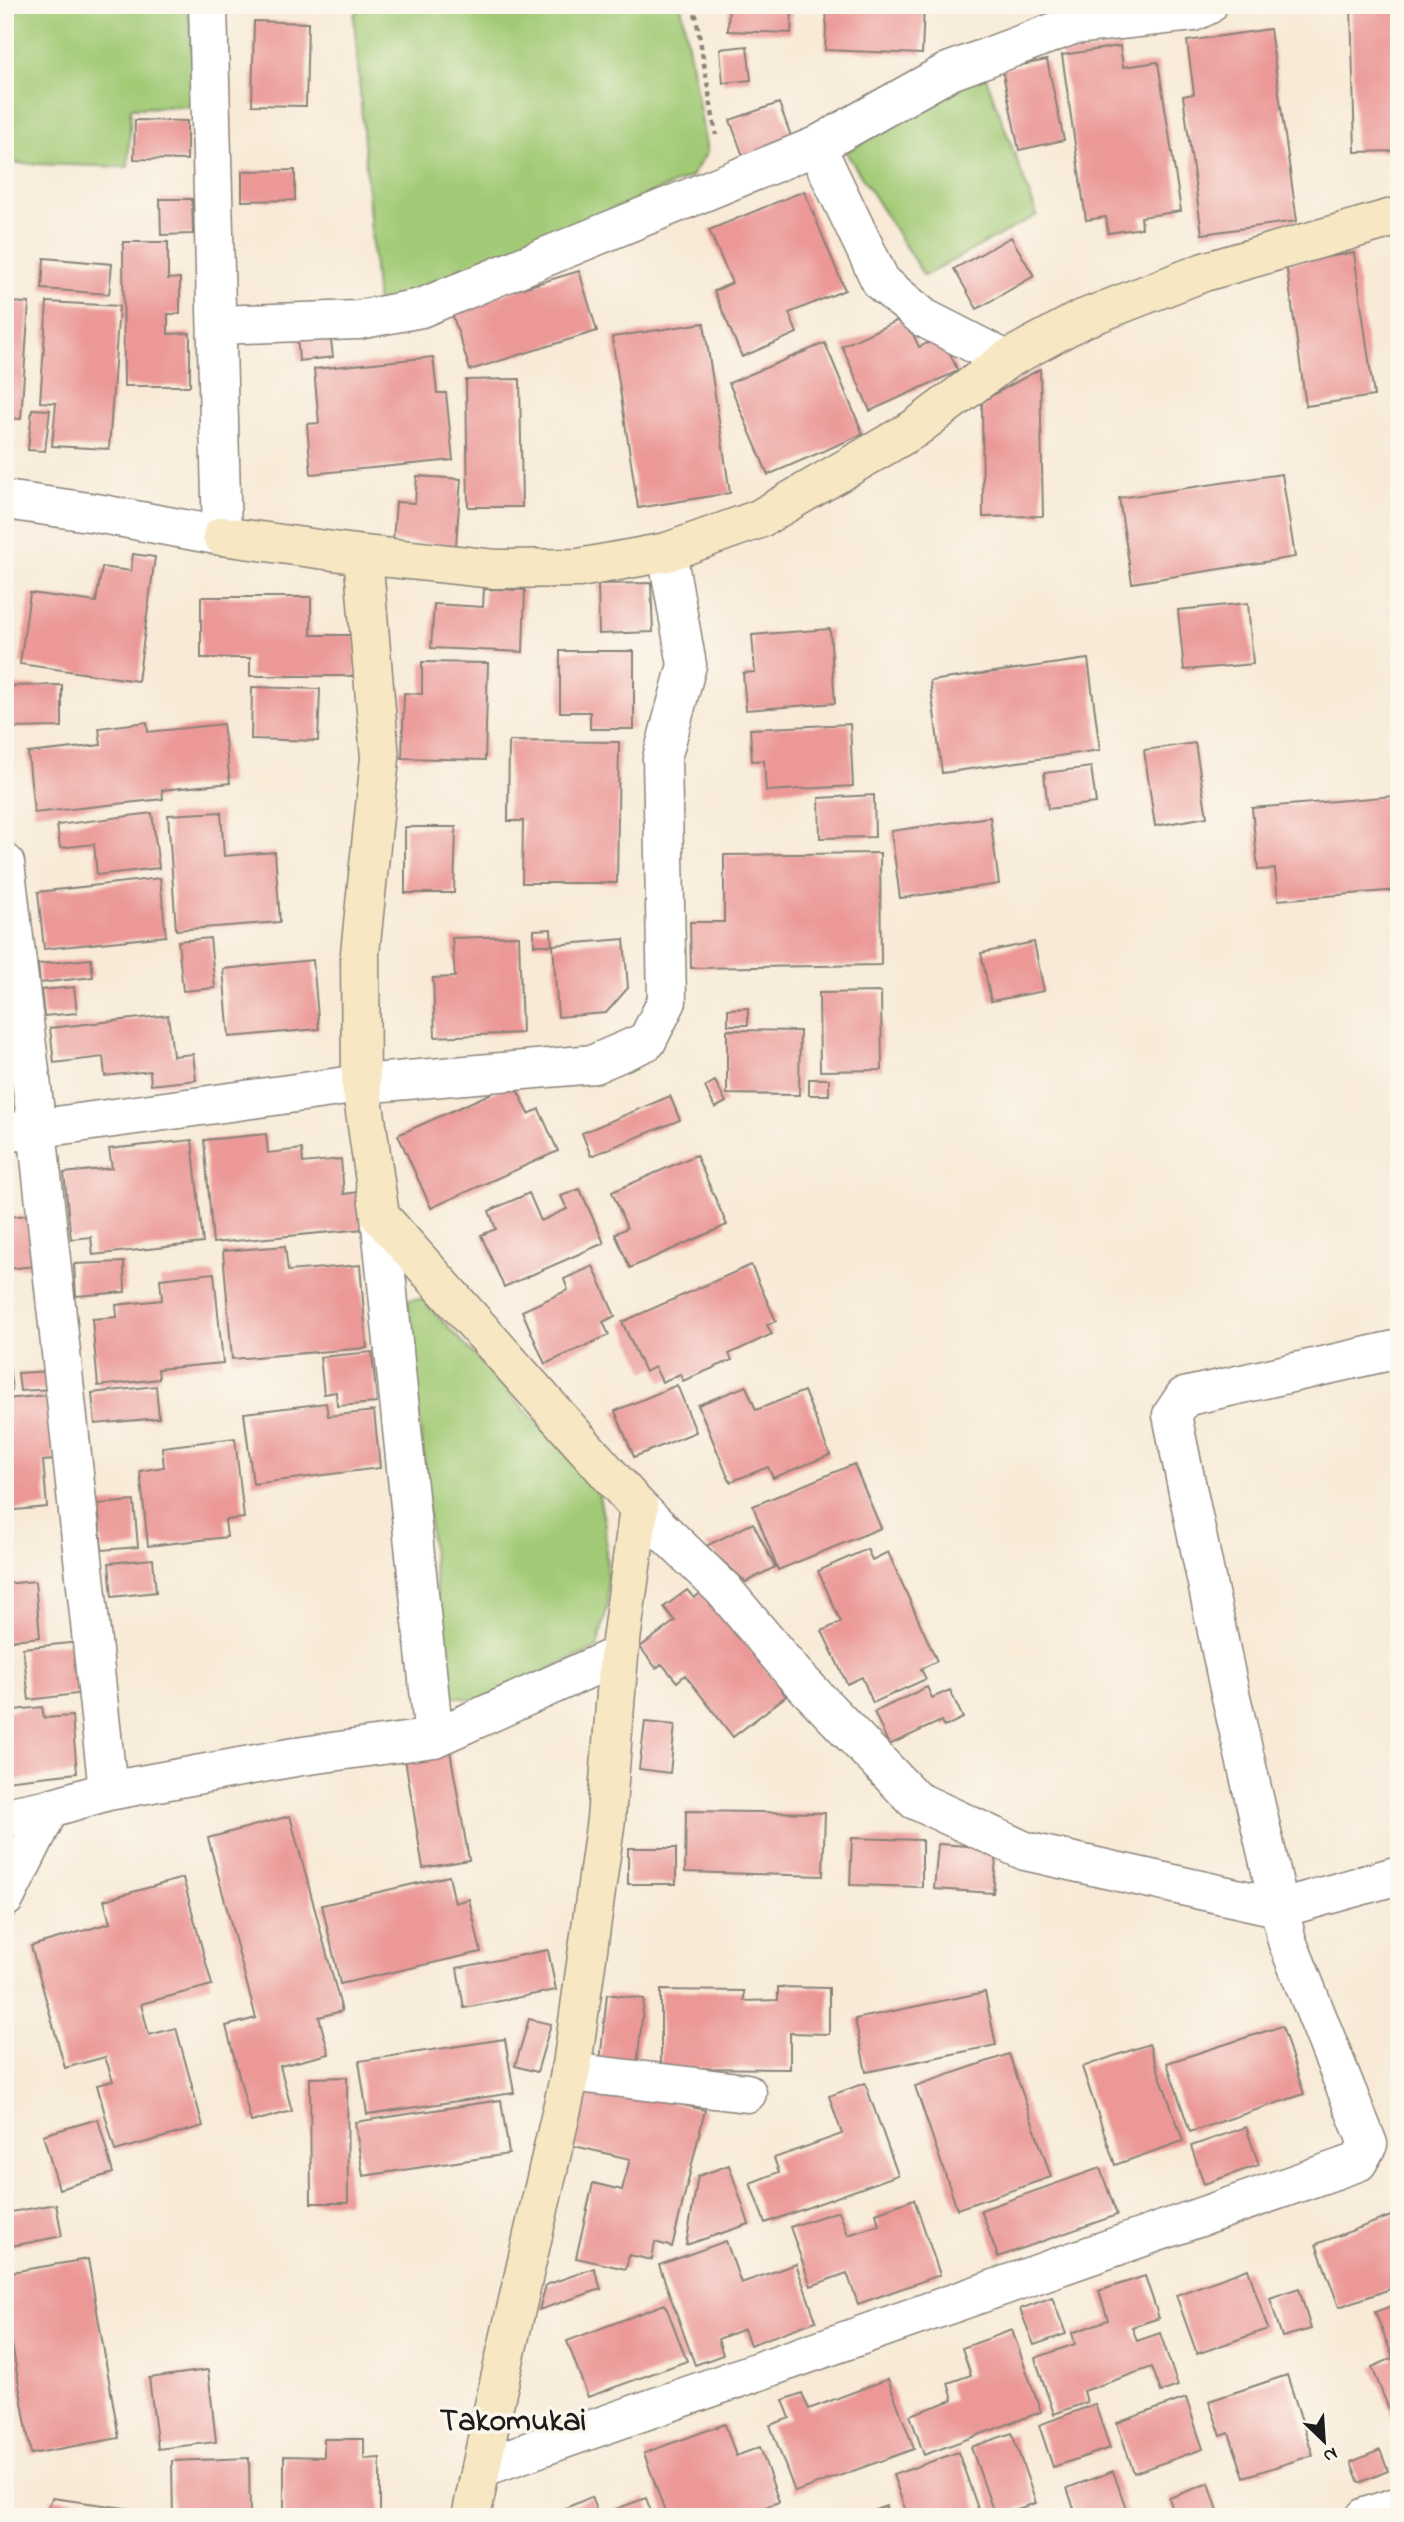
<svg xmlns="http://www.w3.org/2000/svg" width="1404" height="2522" font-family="'Indie Flower',sans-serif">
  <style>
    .green { fill: #a2ca76; stroke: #5f7349; stroke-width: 2 }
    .building { fill: #eb9897 }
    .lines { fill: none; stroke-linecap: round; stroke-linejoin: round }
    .street-casing { stroke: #8a837a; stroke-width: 41 }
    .secondary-casing { stroke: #8a837a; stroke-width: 41 }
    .path { stroke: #8a837a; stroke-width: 4.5; stroke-dasharray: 5 5; stroke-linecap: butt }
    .street { stroke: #fff; stroke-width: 38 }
    .secondary { stroke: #f7e8c3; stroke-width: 38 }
    .labels { text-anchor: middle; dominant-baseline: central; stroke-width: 7; stroke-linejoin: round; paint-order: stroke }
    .quarter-label { font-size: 32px; font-weight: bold; fill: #1c1c1c; stroke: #fbf7ec }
  </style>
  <rect width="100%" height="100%" fill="#fbf7ec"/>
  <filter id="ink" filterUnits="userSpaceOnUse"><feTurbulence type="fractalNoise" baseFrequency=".0143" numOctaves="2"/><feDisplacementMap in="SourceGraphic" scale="14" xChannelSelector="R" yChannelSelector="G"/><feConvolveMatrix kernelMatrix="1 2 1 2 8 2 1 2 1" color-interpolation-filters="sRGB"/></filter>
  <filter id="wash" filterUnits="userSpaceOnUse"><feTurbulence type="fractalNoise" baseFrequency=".00686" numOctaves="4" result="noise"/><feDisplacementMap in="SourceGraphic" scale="28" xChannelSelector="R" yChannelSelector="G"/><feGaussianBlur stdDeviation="1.57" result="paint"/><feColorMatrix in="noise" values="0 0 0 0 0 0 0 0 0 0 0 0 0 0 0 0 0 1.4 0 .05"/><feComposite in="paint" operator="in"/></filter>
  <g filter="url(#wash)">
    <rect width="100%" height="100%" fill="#f8ead7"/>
    <path class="green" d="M 5,5 L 188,5 L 197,106 L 131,108 L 128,167 L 5,163 Z
      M 360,5 L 681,5 L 707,152 L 691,177 L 377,306 L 354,16 Z
      M 984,72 L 1037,215 L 924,276 L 846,152 Z
      M 422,1299 L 597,1487 L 605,1525 L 608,1605 L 597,1648 L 478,1701 L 446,1695 L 408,1300 Z"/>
    <g id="blocks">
      <path class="building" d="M 729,5 L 792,5 L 791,33 L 728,31 Z
        M 827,5 L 924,5 L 922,54 L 825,50 Z
        M 1351,5 L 1399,5 L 1399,151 L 1355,152 Z
        M 254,21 L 308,23 L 306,106 L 252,105 Z
        M 1270,29 L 1297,221 L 1202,234 L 1183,96 L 1194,94 L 1187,41 Z
        M 747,46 L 751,80 L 723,83 L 720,49 Z
        M 1120,46 L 1123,67 L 1158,62 L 1181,211 L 1141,217 L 1142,228 L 1108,233 L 1106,217 L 1086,220 L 1062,55 Z
        M 1047,60 L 1064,140 L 1019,150 L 1002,69 Z
        M 779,103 L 792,139 L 743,156 L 730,120 Z
        M 135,120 L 187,121 L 187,160 L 134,159 Z
        M 295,170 L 295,200 L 242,201 L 242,171 Z
        M 804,191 L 845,290 L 789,313 L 797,333 L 742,357 L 714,291 L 732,283 L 709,230 Z
        M 160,199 L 192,199 L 193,234 L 161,235 Z
        M 1011,237 L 1034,276 L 977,309 L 954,269 Z
        M 123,242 L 168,242 L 168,279 L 180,278 L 180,314 L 168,314 L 168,334 L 190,333 L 190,386 L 124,386 Z
        M 1354,253 L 1374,396 L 1306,406 L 1286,263 Z
        M 44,258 L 112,264 L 109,294 L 42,289 Z
        M 579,271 L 597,331 L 470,370 L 451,310 Z
        M 5,302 L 29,303 L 21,419 L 5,418 Z
        M 47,302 L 119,306 L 109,449 L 52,446 L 56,403 L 40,402 Z
        M 905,317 L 919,347 L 942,337 L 958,371 L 870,411 L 842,346 Z
        M 704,323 L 730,493 L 638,508 L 612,337 Z
        M 330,332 L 333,357 L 299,361 L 297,335 Z
        M 825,343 L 863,434 L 768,475 L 729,383 Z
        M 433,357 L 437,393 L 446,393 L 453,460 L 311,474 L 307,424 L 319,423 L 314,369 Z
        M 1040,369 L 1043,516 L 983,517 L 982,401 Z
        M 520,379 L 522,507 L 468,507 L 466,380 Z
        M 32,409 L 50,410 L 45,451 L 28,450 Z
        M 1282,474 L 1295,557 L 1132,583 L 1119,498 Z
        M 417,476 L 461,479 L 456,545 L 393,541 L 396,502 L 415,503 Z
        M 133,554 L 155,557 L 138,681 L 20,664 L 30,593 L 96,602 L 102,567 L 131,571 Z
        M 651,583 L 653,632 L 599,634 L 598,584 Z
        M 484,589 L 525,590 L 523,652 L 431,648 L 434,604 L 483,607 Z
        M 201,597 L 311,597 L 311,635 L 356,635 L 356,676 L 250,676 L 250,658 L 201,658 Z
        M 1248,603 L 1253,664 L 1184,670 L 1178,610 Z
        M 830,629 L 835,703 L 746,710 L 743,673 L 755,672 L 752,635 Z
        M 560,651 L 634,651 L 634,729 L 590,729 L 590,712 L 560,712 Z
        M 1088,659 L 1100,750 L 942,773 L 930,681 Z
        M 422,662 L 488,663 L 485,760 L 402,758 L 404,693 L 422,694 Z
        M 62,685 L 62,727 L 8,728 L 8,686 Z
        M 252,687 L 320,689 L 318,741 L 251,739 Z
        M 147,722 L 148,732 L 223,724 L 230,783 L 162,790 L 163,799 L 34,813 L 28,753 L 101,745 L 99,728 Z
        M 850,724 L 853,786 L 766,791 L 764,760 L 752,761 L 750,729 Z
        M 509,741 L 619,742 L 617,883 L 522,883 L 523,821 L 508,821 Z
        M 1195,743 L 1207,817 L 1155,826 L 1144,750 Z
        M 1091,767 L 1096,803 L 1048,809 L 1044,773 Z
        M 874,795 L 875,837 L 820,838 L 819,798 Z
        M 1394,796 L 1399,852 L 1399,890 L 1278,900 L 1275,869 L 1258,870 L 1252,808 Z
        M 221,812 L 224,856 L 275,852 L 280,922 L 176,930 L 168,815 Z
        M 152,813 L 159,868 L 97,875 L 94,844 L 60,848 L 57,825 Z
        M 990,817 L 999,884 L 900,898 L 891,831 Z
        M 405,827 L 456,827 L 454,893 L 405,893 Z
        M 880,853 L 881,965 L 691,968 L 690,922 L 724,922 L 724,855 Z
        M 160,878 L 166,936 L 44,949 L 38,892 Z
        M 551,929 L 552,945 L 534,945 L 534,930 Z
        M 519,936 L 522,1033 L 435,1037 L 433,978 L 455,977 L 452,938 Z
        M 210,938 L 215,988 L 183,991 L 178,941 Z
        M 624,939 L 628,988 L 606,1013 L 558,1017 L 553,945 Z
        M 1034,942 L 1044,991 L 991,1001 L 981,953 Z
        M 91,959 L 93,977 L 40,983 L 38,964 Z
        M 313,960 L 319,1029 L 229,1037 L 223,969 Z
        M 74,987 L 77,1013 L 44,1016 L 41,990 Z
        M 881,992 L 882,1070 L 820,1071 L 819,993 Z
        M 748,1008 L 748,1025 L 728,1025 L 728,1009 Z
        M 168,1015 L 173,1056 L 193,1054 L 196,1080 L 151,1085 L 150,1071 L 105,1076 L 103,1057 L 54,1063 L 50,1028 Z
        M 727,1030 L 800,1031 L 799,1095 L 727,1094 Z
        M 809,1079 L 829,1079 L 829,1095 L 809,1095 Z
        M 715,1081 L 726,1102 L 715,1108 L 705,1087 Z
        M 514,1083 L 529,1114 L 539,1109 L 558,1151 L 431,1208 L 398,1135 Z
        M 670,1096 L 680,1120 L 591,1156 L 582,1133 Z
        M 266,1134 L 268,1153 L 302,1149 L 303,1163 L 341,1159 L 344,1194 L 359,1192 L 363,1229 L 213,1243 L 204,1140 Z
        M 192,1140 L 203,1243 L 93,1255 L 91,1237 L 71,1239 L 64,1173 L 112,1168 L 109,1149 Z
        M 696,1155 L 727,1225 L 630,1268 L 615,1234 L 627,1228 L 612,1192 Z
        M 580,1189 L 604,1243 L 504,1287 L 481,1235 L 496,1229 L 489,1211 L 529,1193 L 541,1221 L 567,1209 L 561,1196 Z
        M 30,1215 L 36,1266 L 5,1269 L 5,1217 Z
        M 285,1246 L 288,1271 L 360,1265 L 367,1348 L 232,1359 L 223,1251 Z
        M 124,1262 L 125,1292 L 76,1296 L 74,1264 Z
        M 751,1265 L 776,1321 L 767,1325 L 772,1334 L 729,1354 L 732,1360 L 683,1381 L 680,1374 L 662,1382 L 655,1367 L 645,1372 L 622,1322 Z
        M 593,1266 L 615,1316 L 603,1322 L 609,1335 L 545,1364 L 522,1311 L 568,1290 L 564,1279 Z
        M 214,1273 L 223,1363 L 158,1369 L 159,1379 L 98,1386 L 92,1319 L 117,1317 L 116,1305 L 162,1300 L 160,1279 Z
        M 5,1347 L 7,1347 L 12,1391 L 5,1392 Z
        M 372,1352 L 377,1403 L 337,1406 L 336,1392 L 324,1394 L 320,1357 Z
        M 49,1371 L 51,1389 L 20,1391 L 18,1373 Z
        M 677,1385 L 696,1432 L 634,1457 L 615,1411 Z
        M 156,1386 L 159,1418 L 95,1424 L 92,1393 Z
        M 746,1386 L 756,1410 L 804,1391 L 830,1455 L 773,1478 L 768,1467 L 730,1482 L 698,1405 Z
        M 48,1395 L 54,1460 L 43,1461 L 47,1507 L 5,1511 L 5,1399 Z
        M 326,1403 L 328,1416 L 374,1411 L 380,1468 L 253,1484 L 244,1413 Z
        M 235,1438 L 244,1518 L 225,1520 L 227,1537 L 148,1546 L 140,1471 L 164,1467 L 162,1447 Z
        M 854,1464 L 881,1528 L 778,1570 L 753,1506 Z
        M 134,1501 L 138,1547 L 102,1550 L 98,1504 Z
        M 753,1523 L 775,1567 L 746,1582 L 706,1546 Z
        M 867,1549 L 872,1560 L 888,1552 L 937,1661 L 921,1669 L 926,1679 L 873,1703 L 862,1677 L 847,1684 L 822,1631 L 841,1622 L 818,1571 Z
        M 153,1559 L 156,1592 L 112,1597 L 109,1563 Z
        M 35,1581 L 40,1637 L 5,1641 L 5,1584 Z
        M 687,1590 L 694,1598 L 705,1590 L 786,1696 L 733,1737 L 685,1675 L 677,1682 L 662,1664 L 656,1668 L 640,1647 L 675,1621 L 664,1607 Z
        M 79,1642 L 85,1693 L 29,1700 L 23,1648 Z
        M 927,1687 L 932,1698 L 950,1690 L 963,1718 L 944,1727 L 941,1721 L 889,1745 L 874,1712 Z
        M 42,1707 L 44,1718 L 72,1716 L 77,1773 L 5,1781 L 5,1711 Z
        M 645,1722 L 675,1725 L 670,1773 L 639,1769 Z
        M 450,1751 L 469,1860 L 423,1868 L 405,1759 Z
        M 686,1811 L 825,1813 L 823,1876 L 685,1872 Z
        M 290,1816 L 342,2011 L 319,2017 L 329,2054 L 280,2066 L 292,2111 L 251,2122 L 226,2026 L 256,2018 L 208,1838 Z
        M 852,1838 L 922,1840 L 922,1887 L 850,1885 Z
        M 938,1844 L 997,1848 L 993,1893 L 934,1889 Z
        M 628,1848 L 676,1848 L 676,1884 L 628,1884 Z
        M 449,1876 L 455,1903 L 469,1899 L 481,1952 L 340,1984 L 322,1905 Z
        M 183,1878 L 212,1985 L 141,2004 L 149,2035 L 176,2028 L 203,2126 L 115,2151 L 97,2085 L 113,2081 L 105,2057 L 65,2068 L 31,1946 L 110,1923 L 104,1900 Z
        M 548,1950 L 556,1990 L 464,2008 L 457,1968 Z
        M 778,1987 L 829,1988 L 829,2034 L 790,2033 L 790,2069 L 661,2068 L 661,1990 L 744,1991 L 744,2001 L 778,2000 Z
        M 985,1992 L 996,2045 L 866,2072 L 855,2019 Z
        M 607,1994 L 644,1999 L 637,2066 L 600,2062 Z
        M 529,2019 L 551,2024 L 537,2072 L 515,2066 Z
        M 1282,2026 L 1304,2094 L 1190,2132 L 1167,2063 Z
        M 505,2039 L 514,2093 L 367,2114 L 359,2061 Z
        M 1149,2044 L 1183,2141 L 1115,2165 L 1082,2067 Z
        M 1009,2054 L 1051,2177 L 957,2209 L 915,2086 Z
        M 347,2077 L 348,2203 L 311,2203 L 310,2078 Z
        M 585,2082 L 705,2110 L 672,2247 L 655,2242 L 652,2260 L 629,2255 L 626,2269 L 576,2258 L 593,2183 L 622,2190 L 630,2159 L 570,2145 Z
        M 865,2083 L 898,2175 L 765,2223 L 750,2183 L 779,2172 L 774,2158 L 842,2134 L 829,2096 Z
        M 501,2100 L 509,2154 L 363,2176 L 355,2122 Z
        M 98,2119 L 113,2173 L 59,2189 L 43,2135 Z
        M 1246,2127 L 1259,2165 L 1204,2184 L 1191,2146 Z
        M 729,2165 L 749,2224 L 686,2245 L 698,2176 Z
        M 1100,2168 L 1117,2215 L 998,2257 L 981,2210 Z
        M 914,2199 L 940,2275 L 858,2304 L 847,2273 L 811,2286 L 790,2227 L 839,2211 L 848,2235 L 879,2225 L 876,2213 Z
        M 56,2204 L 62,2236 L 12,2246 L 6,2213 Z
        M 1399,2213 L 1399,2286 L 1339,2307 L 1316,2244 Z
        M 726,2241 L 741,2283 L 796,2264 L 816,2321 L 750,2345 L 744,2329 L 718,2339 L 723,2355 L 695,2365 L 659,2265 Z
        M 88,2259 L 119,2438 L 31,2454 L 5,2304 L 5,2273 Z
        M 594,2268 L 601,2289 L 539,2310 L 546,2285 Z
        M 1248,2269 L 1268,2329 L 1197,2354 L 1176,2295 Z
        M 1145,2276 L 1159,2318 L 1132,2327 L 1137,2341 L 1160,2333 L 1178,2386 L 1161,2392 L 1152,2367 L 1084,2391 L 1087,2402 L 1054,2414 L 1035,2358 L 1075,2344 L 1072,2333 L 1108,2320 L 1099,2291 Z
        M 1299,2288 L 1311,2329 L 1282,2337 L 1270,2298 Z
        M 1052,2297 L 1066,2334 L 1034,2345 L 1020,2309 Z
        M 1399,2303 L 1399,2434 L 1372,2367 L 1393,2358 L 1375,2312 Z
        M 665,2304 L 687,2361 L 588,2397 L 567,2341 Z
        M 1012,2330 L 1041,2412 L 924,2455 L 910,2415 L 953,2400 L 948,2383 L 971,2375 L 962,2348 Z
        M 208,2370 L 216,2442 L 158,2449 L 149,2378 Z
        M 1287,2375 L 1313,2455 L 1244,2477 L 1229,2433 L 1221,2436 L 1209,2401 Z
        M 888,2379 L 914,2449 L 795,2492 L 770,2425 L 790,2418 L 783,2400 L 802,2393 L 809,2409 Z
        M 1186,2398 L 1203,2449 L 1134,2473 L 1117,2423 Z
        M 1095,2404 L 1110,2448 L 1053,2467 L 1039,2425 Z
        M 725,2424 L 736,2456 L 760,2447 L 779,2502 L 738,2517 L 667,2517 L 644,2453 Z
        M 1012,2433 L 1036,2503 L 995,2516 L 971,2447 Z
        M 324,2439 L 364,2439 L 364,2459 L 380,2458 L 380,2517 L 284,2517 L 284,2456 L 324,2457 Z
        M 1380,2450 L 1388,2471 L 1359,2483 L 1351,2462 Z
        M 958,2452 L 981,2517 L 908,2517 L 893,2475 Z
        M 249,2458 L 250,2517 L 173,2517 L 172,2461 Z
        M 1113,2471 L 1129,2517 L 1077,2517 L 1067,2488 Z
        M 1209,2483 L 1220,2517 L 1175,2517 L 1169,2498 Z
        M 591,2497 L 599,2517 L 545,2517 Z
        M 52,2498 L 133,2509 L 130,2517 L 45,2517 Z
        M 646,2498 L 653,2517 L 615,2517 L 613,2510 Z
        M 886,2506 L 889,2517 L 858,2517 L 858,2516 Z"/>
    </g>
  </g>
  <g filter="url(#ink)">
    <use href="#blocks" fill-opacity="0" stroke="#8a837a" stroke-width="2"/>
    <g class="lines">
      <g class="street-casing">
        <path id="street" d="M 816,146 L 881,282 L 924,318 L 1006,360
          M 217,325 L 358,320 L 421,308 L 816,146 L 948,72 L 1073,25 L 1193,12 L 1208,5
          M 5,500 L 96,513 L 222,536 L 208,5
          M 5,863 L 37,1129 L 108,1791
          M 5,1133 L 361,1084 L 594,1064 L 647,1041 L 667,1001 L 662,758 L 687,665 L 667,552
          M 380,1216 L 434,1738
          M 639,1508 L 723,1589 L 794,1674 L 915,1800 L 1025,1851 L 1281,1908 L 1399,1875
          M 5,1817 L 50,1808 L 108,1791 L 295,1757 L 434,1738 L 619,1655
          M 5,1898 L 50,1808
          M 570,2072 L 747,2093
          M 481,2468 L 1358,2162 L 1368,2144 L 1287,1941 L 1228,1684 L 1172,1415 L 1184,1397 L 1399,1349
          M 1365,2517 L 1399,2506"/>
      </g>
      <g class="secondary-casing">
        <path id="secondary" d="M 222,536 L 363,555 L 495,569 L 579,568 L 667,552 L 759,519 L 914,429 L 1006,360 L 1080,320 L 1204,272 L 1399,216
          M 363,555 L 380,758 L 360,953 L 361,1084 L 380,1216 L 639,1508 L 619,1655 L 606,1819 L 572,2065 L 492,2414 L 471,2517"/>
      </g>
      <path class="path" d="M 690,5 L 696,16 L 716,135"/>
      <use href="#street" class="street"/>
      <use href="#secondary" class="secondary"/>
    </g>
  </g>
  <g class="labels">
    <g class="quarter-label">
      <text x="513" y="2422">Takomukai</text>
    </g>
  </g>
  <rect width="1404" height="2522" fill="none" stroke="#fbf7ec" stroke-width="28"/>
  <g transform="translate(1324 2441) rotate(155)" stroke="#fbf7ec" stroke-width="5" paint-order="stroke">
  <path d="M0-5L12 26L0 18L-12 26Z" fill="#1c1c1c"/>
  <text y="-10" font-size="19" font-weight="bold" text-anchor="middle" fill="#1c1c1c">N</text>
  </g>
</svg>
